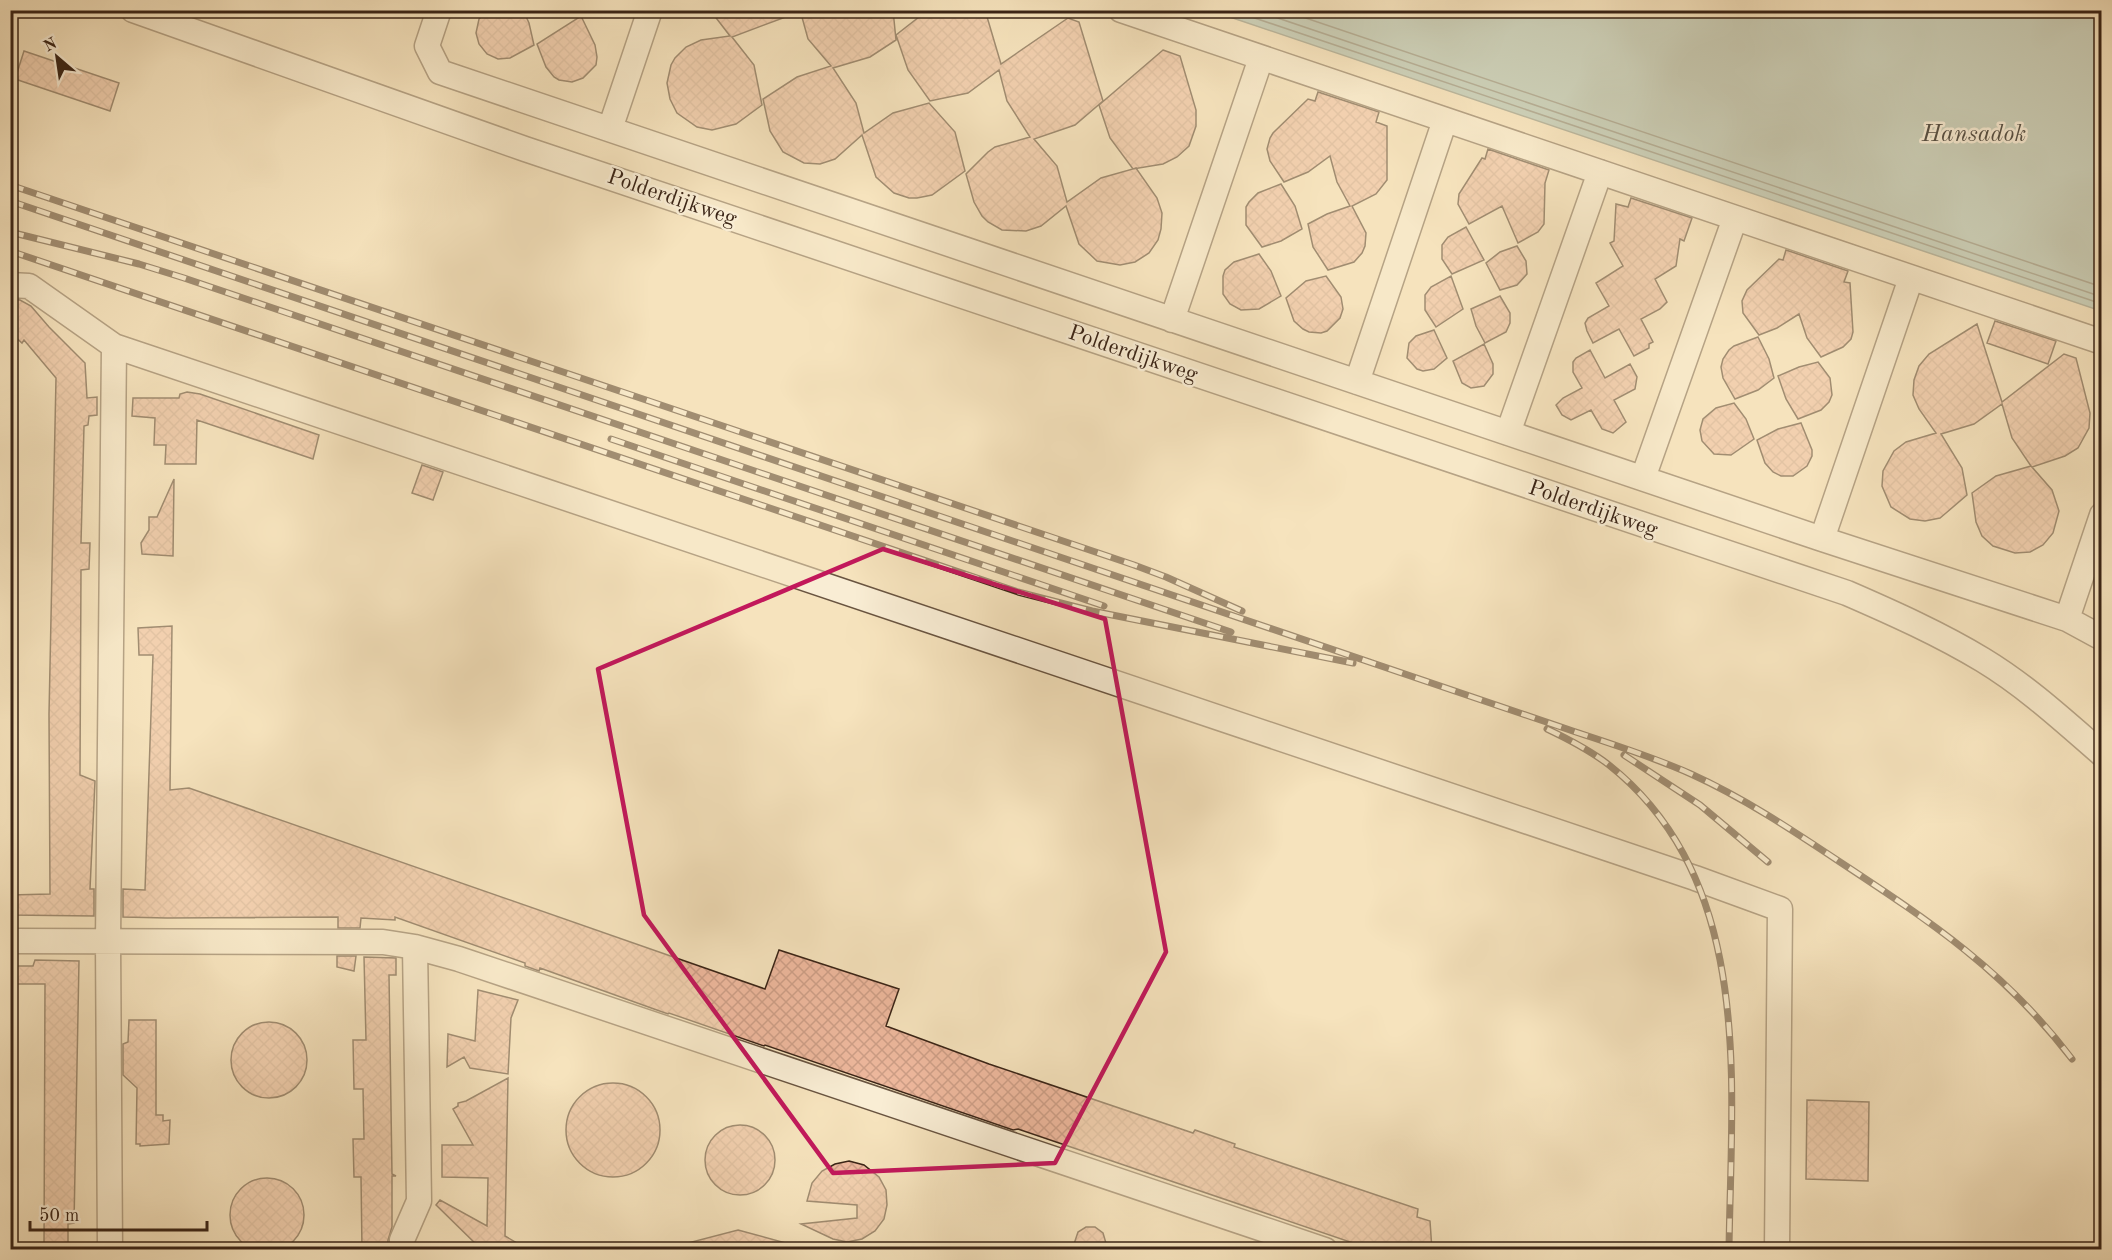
<svg xmlns="http://www.w3.org/2000/svg" width="2112" height="1260" font-family="'Old Standard TT',serif">
  <style>
    .water { fill: #9dbdb6; stroke: #758076; stroke-width: 1.5 }
    .lines { fill: none; stroke-linecap: round; stroke-linejoin: round }
    .shore { stroke: #6c7066; stroke-width: 1.5 }
    .building { fill: url(#building-cross-hatch); stroke: #3a2416; stroke-width: 1.5 }
    .minor-casing { stroke: #695440; stroke-width: 27 }
    .minor { stroke: #f9edd4; stroke-width: 24 }
    .rail-casing { stroke: #3a2416; stroke-width: 7 }
    .rail { stroke: #f9edd4; stroke-width: 4.5; stroke-dasharray: 14; stroke-linecap: butt }
    .marked { fill: none; stroke: #c2185b; stroke-width: 4.5; stroke-linejoin: round }
    .labels { text-anchor: middle; dominant-baseline: central; stroke-width: 5; stroke-linejoin: round; paint-order: stroke }
    .street-label { font-size: 22px; fill: #3a2416; stroke: #f9edd4 }
    .water-label { font-size: 24px; font-style: italic; fill: #585246; stroke: #f9edd4 }
  </style>
  <defs>
    <pattern id="building-cross-hatch" width="8" height="8" patternUnits="userSpaceOnUse" patternTransform="scale(1.5)"><rect width="8" height="8" fill="#eeb89d"/><path d="M0 0l8 8M0 8l8-8" fill="none" stroke="#cd9e86"/></pattern>
  </defs>
  <rect width="100%" height="100%" fill="#f6e3bd"/>
  <filter id="stains"><feTurbulence type="fractalNoise" baseFrequency=".00333" numOctaves="4"/><feColorMatrix values="0 0 0 0 .2 0 0 0 0 .09 0 0 0 0 .02 0 0 0 .5 -.17"/></filter>
  <radialGradient id="worn" r=".72"><stop offset=".6" stop-color="#630" stop-opacity="0"/><stop offset="1" stop-color="#630" stop-opacity=".3"/></radialGradient>
  <path class="water" d="M 1212,11 L 2101,11 L 2101,311 Z"/>
  <g class="lines">
    <path class="shore" d="M 1231,10 L 2102,304
      M 1254,10 L 2102,297
      M 1282,10 L 2102,287"/>
  </g>
  <path class="building" d="M 487,10 L 523,10 L 529,23 L 534,45 L 510,58 L 498,59 L 487,54 L 479,44 L 476,33 L 479,19 Z
    M 710,10 L 798,10 L 799,12 L 732,37 L 754,65 L 762,105 L 736,124 L 712,130 L 697,127 L 677,113 L 670,99 L 667,83 L 671,65 L 675,58 L 686,47 L 701,40 L 730,36 Z
    M 800,10 L 893,10 L 896,40 L 870,57 L 833,68 L 856,103 L 864,133 L 893,113 L 929,103 L 955,132 L 965,171 L 932,195 L 917,198 L 909,198 L 894,193 L 876,177 L 862,135 L 835,159 L 820,164 L 804,163 L 783,152 L 770,131 L 763,99 L 797,77 L 831,66 L 808,39 Z
    M 928,10 L 985,10 L 1001,64 L 1068,18 L 1079,22 L 1103,101 L 1075,125 L 1034,139 L 1057,166 L 1067,202 L 1101,178 L 1136,168 L 1157,198 L 1162,213 L 1161,229 L 1158,240 L 1149,253 L 1135,262 L 1120,265 L 1097,261 L 1079,244 L 1066,206 L 1041,226 L 1026,231 L 1002,230 L 988,222 L 982,216 L 974,202 L 966,174 L 988,152 L 995,147 L 1030,137 L 1007,101 L 999,70 L 968,93 L 930,101 L 908,70 L 896,35 Z
    M 581,16 L 595,45 L 597,57 L 596,65 L 583,78 L 572,82 L 559,80 L 554,77 L 546,67 L 537,44 Z
    M 1163,50 L 1180,56 L 1196,110 L 1196,126 L 1189,146 L 1177,157 L 1163,164 L 1133,169 L 1110,138 L 1099,105 Z
    M 24,51 L 119,83 L 110,111 L 15,79 Z
    M 1318,92 L 1379,112 L 1376,122 L 1387,126 L 1387,180 L 1376,194 L 1352,206 L 1366,233 L 1365,246 L 1362,253 L 1354,262 L 1328,270 L 1313,247 L 1308,224 L 1327,214 L 1350,206 L 1337,182 L 1330,156 L 1308,172 L 1284,182 L 1270,161 L 1267,149 L 1270,138 L 1273,133 L 1308,99 L 1315,101 Z
    M 1488,149 L 1549,170 L 1545,183 L 1544,224 L 1538,232 L 1518,243 L 1502,206 L 1469,224 L 1458,204 L 1459,194 L 1482,158 L 1485,159 Z
    M 1281,184 L 1295,206 L 1302,229 L 1281,241 L 1262,247 L 1246,225 L 1246,207 L 1249,202 L 1258,193 Z
    M 1631,198 L 1692,218 L 1684,241 L 1680,239 L 1676,266 L 1655,279 L 1667,302 L 1660,309 L 1641,319 L 1653,342 L 1649,344 L 1649,348 L 1634,356 L 1619,329 L 1593,343 L 1587,331 L 1585,323 L 1588,318 L 1609,306 L 1596,283 L 1623,266 L 1610,243 L 1614,241 L 1616,204 L 1628,207 Z
    M 1466,227 L 1484,260 L 1452,274 L 1442,259 L 1442,245 L 1448,237 Z
    M 1517,246 L 1526,261 L 1527,274 L 1517,285 L 1500,290 L 1486,263 L 1500,252 Z
    M 1786,250 L 1848,271 L 1844,282 L 1850,283 L 1853,332 L 1851,339 L 1843,347 L 1821,357 L 1807,338 L 1799,314 L 1777,328 L 1759,335 L 1743,313 L 1742,301 L 1747,290 L 1779,259 L 1783,260 Z
    M 1259,254 L 1271,271 L 1281,296 L 1259,309 L 1241,310 L 1230,304 L 1223,294 L 1223,276 L 1225,270 L 1234,262 Z
    M 1326,276 L 1341,297 L 1343,309 L 1340,318 L 1327,331 L 1321,333 L 1309,332 L 1303,329 L 1294,321 L 1286,298 L 1306,281 Z
    M 1451,276 L 1463,309 L 1436,327 L 1425,310 L 1425,295 L 1431,287 Z
    M 1500,296 L 1510,313 L 1510,323 L 1506,332 L 1485,343 L 1476,326 L 1471,309 Z
    M 10,299 L 20,300 L 31,306 L 49,327 L 85,363 L 87,398 L 97,397 L 97,415 L 89,416 L 88,425 L 84,426 L 81,543 L 90,543 L 89,569 L 81,570 L 80,775 L 95,781 L 90,889 L 94,889 L 94,916 L 10,915 L 10,895 L 50,894 L 49,714 L 56,378 L 24,340 L 22,343 L 10,332 Z
    M 1995,321 L 2056,341 L 2048,364 L 1987,343 Z
    M 1977,324 L 2002,402 L 2064,354 L 2076,358 L 2090,413 L 2089,428 L 2078,448 L 2065,456 L 2032,467 L 2052,490 L 2059,511 L 2053,533 L 2043,545 L 2030,552 L 2015,553 L 1993,546 L 1982,536 L 1976,522 L 1972,493 L 1996,476 L 2031,466 L 2012,438 L 2002,404 L 1974,424 L 1941,434 L 1962,468 L 1967,495 L 1946,513 L 1940,518 L 1925,521 L 1910,519 L 1891,507 L 1882,486 L 1883,471 L 1894,451 L 1906,442 L 1936,433 L 1919,409 L 1913,395 L 1914,380 L 1919,366 L 1929,354 Z
    M 1434,330 L 1447,358 L 1434,369 L 1423,371 L 1417,369 L 1407,358 L 1409,343 L 1416,336 Z
    M 1758,337 L 1769,359 L 1774,378 L 1758,390 L 1735,399 L 1723,378 L 1721,367 L 1723,359 L 1729,350 L 1734,346 Z
    M 1484,344 L 1493,364 L 1493,374 L 1484,386 L 1471,388 L 1462,383 L 1453,361 Z
    M 1590,350 L 1605,378 L 1630,364 L 1637,377 L 1635,389 L 1614,400 L 1626,422 L 1613,433 L 1602,429 L 1591,410 L 1571,420 L 1562,415 L 1556,405 L 1563,398 L 1582,388 L 1573,372 L 1573,362 L 1576,358 Z
    M 1818,362 L 1830,378 L 1832,395 L 1829,402 L 1821,410 L 1798,419 L 1786,399 L 1778,376 L 1799,367 Z
    M 187,392 L 200,394 L 319,435 L 313,459 L 197,420 L 196,464 L 165,464 L 166,445 L 154,445 L 155,418 L 132,416 L 133,398 L 179,398 L 180,394 Z
    M 1734,403 L 1746,419 L 1754,439 L 1731,455 L 1714,454 L 1702,441 L 1700,430 L 1703,419 L 1716,408 Z
    M 1801,423 L 1812,450 L 1812,456 L 1807,466 L 1793,476 L 1781,476 L 1773,472 L 1765,463 L 1757,440 L 1778,429 Z
    M 422,465 L 443,472 L 433,500 L 412,493 Z
    M 174,479 L 173,556 L 142,554 L 141,543 L 149,530 L 149,517 L 157,517 Z
    M 172,626 L 170,790 L 189,788 L 765,989 L 779,950 L 899,989 L 886,1026 L 989,1064 L 1193,1133 L 1195,1130 L 1235,1144 L 1234,1147 L 1418,1209 L 1417,1217 L 1430,1221 L 1432,1250 L 1358,1250 L 1359,1245 L 1018,1129 L 1013,1130 L 765,1045 L 764,1046 L 669,1013 L 668,1014 L 654,1009 L 540,968 L 539,971 L 525,966 L 525,963 L 395,917 L 395,920 L 361,918 L 360,928 L 338,928 L 338,917 L 167,918 L 123,917 L 123,889 L 145,890 L 153,655 L 139,655 L 138,628 Z
    M 337,956 L 356,956 L 354,971 L 337,967 Z
    M 364,957 L 396,958 L 396,975 L 389,975 L 392,1174 L 396,1176 L 392,1176 L 392,1227 L 388,1240 L 388,1250 L 362,1250 L 361,1177 L 354,1177 L 353,1139 L 364,1139 L 363,1089 L 354,1089 L 353,1040 L 366,1040 Z
    M 35,960 L 79,961 L 74,1223 L 68,1224 L 68,1250 L 44,1250 L 45,984 L 10,984 L 10,966 L 33,966 Z
    M 478,990 L 518,1000 L 511,1018 L 508,1074 L 470,1068 L 464,1057 L 447,1067 L 448,1034 L 475,1041 Z
    M 129,1020 L 156,1020 L 156,1115 L 163,1115 L 163,1121 L 170,1120 L 169,1144 L 140,1146 L 140,1144 L 136,1144 L 137,1088 L 123,1075 L 123,1044 L 128,1042 Z
    M231 1060a38 38 0 1 1 76 0a38 38 0 1 1-76 0Z
    M 508,1078 L 505,1236 L 529,1250 L 482,1250 L 436,1205 L 440,1200 L 487,1226 L 488,1178 L 442,1177 L 442,1145 L 473,1145 L 453,1109 L 458,1106 L 458,1103 L 466,1101 Z
    M566 1130a47 47 0 1 1 94 0a47 47 0 1 1-94 0Z
    M 1807,1100 L 1869,1102 L 1868,1181 L 1806,1179 Z
    M705 1160a35 35 0 1 1 70 0a35 35 0 1 1-70 0Z
    M 849,1161 L 864,1165 L 879,1177 L 886,1190 L 887,1205 L 884,1219 L 875,1231 L 862,1239 L 847,1242 L 833,1239 L 801,1224 L 857,1218 L 857,1205 L 807,1201 L 812,1183 L 822,1171 L 835,1164 Z
    M230 1215a37 37 0 1 1 74 0a37 37 0 1 1-74 0Z
    M 1086,1227 L 1095,1227 L 1103,1233 L 1108,1250 L 1072,1250 L 1078,1232 Z
    M 738,1230 L 793,1245 L 792,1250 L 685,1250 L 684,1244 Z"/>
  <g class="lines">
    <g class="minor-casing">
      <path id="minor" d="M 133,10 L 525,149 L 1847,593 C 1893,613 1940,634 1983,660 C 2026,686 2064,721 2102,754
        M 439,10 L 427,46 L 440,72 L 1822,539 L 2067,619 L 2102,638
        M 1121,10 L 2102,342
        M 610,129 L 650,10
        M 10,285 L 29,286 L 114,346 L 1695,878 L 1780,909 L 1777,1250
        M 1172,320 L 1261,58
        M 1357,382 L 1445,120
        M 1508,433 L 1600,172
        M 1643,478 L 1735,218
        M 1822,539 L 1911,278
        M 2067,619 L 2102,515
        M 10,941 L 383,942 L 415,947 L 459,959 L 1325,1250
        M 110,1250 L 108,941 L 114,346
        M 402,1250 L 402,1240 L 419,1201 L 415,947"/>
    </g>
    <use href="#minor" class="minor"/>
    <g class="rail-casing">
      <path id="rail" d="M 10,185 L 1134,565 L 1166,577 L 1242,611
        M 10,201 L 1567,729 C 1608,743 1651,756 1691,774 C 1744,798 1792,830 1840,862 C 1931,922 2005,971 2072,1059
        M 10,232 L 139,264 L 184,278 L 1231,632
        M 10,251 L 1018,592 L 1092,611 L 1353,663
        M 611,439 L 1104,606
        M 1547,729 C 1568,739 1591,751 1609,765 C 1756,882 1731,1084 1729,1250
        M 1624,755 L 1700,805 L 1768,862"/>
    </g>
    <use href="#rail" class="rail"/>
  </g>
  <path d="M0 0H2112V1260H0ZM 883,549 L 1105,619 L 1166,952 L 1055,1163 L 833,1173 L 644,915 L 598,669 Z" fill="#f6e3bd" fill-opacity=".55" fill-rule="evenodd"/>
  <path class="marked" d="M 883,549 L 1105,619 L 1166,952 L 1055,1163 L 833,1173 L 644,915 L 598,669 Z"/>
  <g class="labels">
    <g class="street-label">
      <text transform="translate(672 198) rotate(19)">Polderdijkweg</text>
      <text transform="translate(1133 354) rotate(19)">Polderdijkweg</text>
      <text transform="translate(1593 509) rotate(19)">Polderdijkweg</text>
    </g>
    <g class="water-label">
      <text x="1974" y="135">Hansadok</text>
    </g>
  </g>
  <rect width="2112" height="1260" fill="none" stroke="#f6e3bd" stroke-width="36"/>
  <rect x="12" y="12" width="2088" height="1236" fill="none" stroke="#3a2416" stroke-width="3"/>
  <rect x="18" y="18" width="2076" height="1224" fill="none" stroke="#3a2416" stroke-width="1.5"/>
  <g transform="translate(57 57) rotate(331)" stroke="#f9edd4" stroke-width="4.5" paint-order="stroke">
  <path d="M0-4.5L10 22L0 15L-10 22Z" fill="#3a2416"/>
  <text y="-9" font-size="16" font-weight="bold" text-anchor="middle" fill="#3a2416">N</text>
  </g>
  <path d="M30 1221v9h177v-9" fill="none" stroke="#3a2416" stroke-width="3"/>
  <text x="39" y="1221" font-size="18" fill="#3a2416" stroke="#f9edd4" stroke-width="4.5" paint-order="stroke">50 m</text>
  <rect width="100%" height="100%" filter="url(#stains)"/>
  <rect width="100%" height="100%" fill="url(#worn)"/>
</svg>
